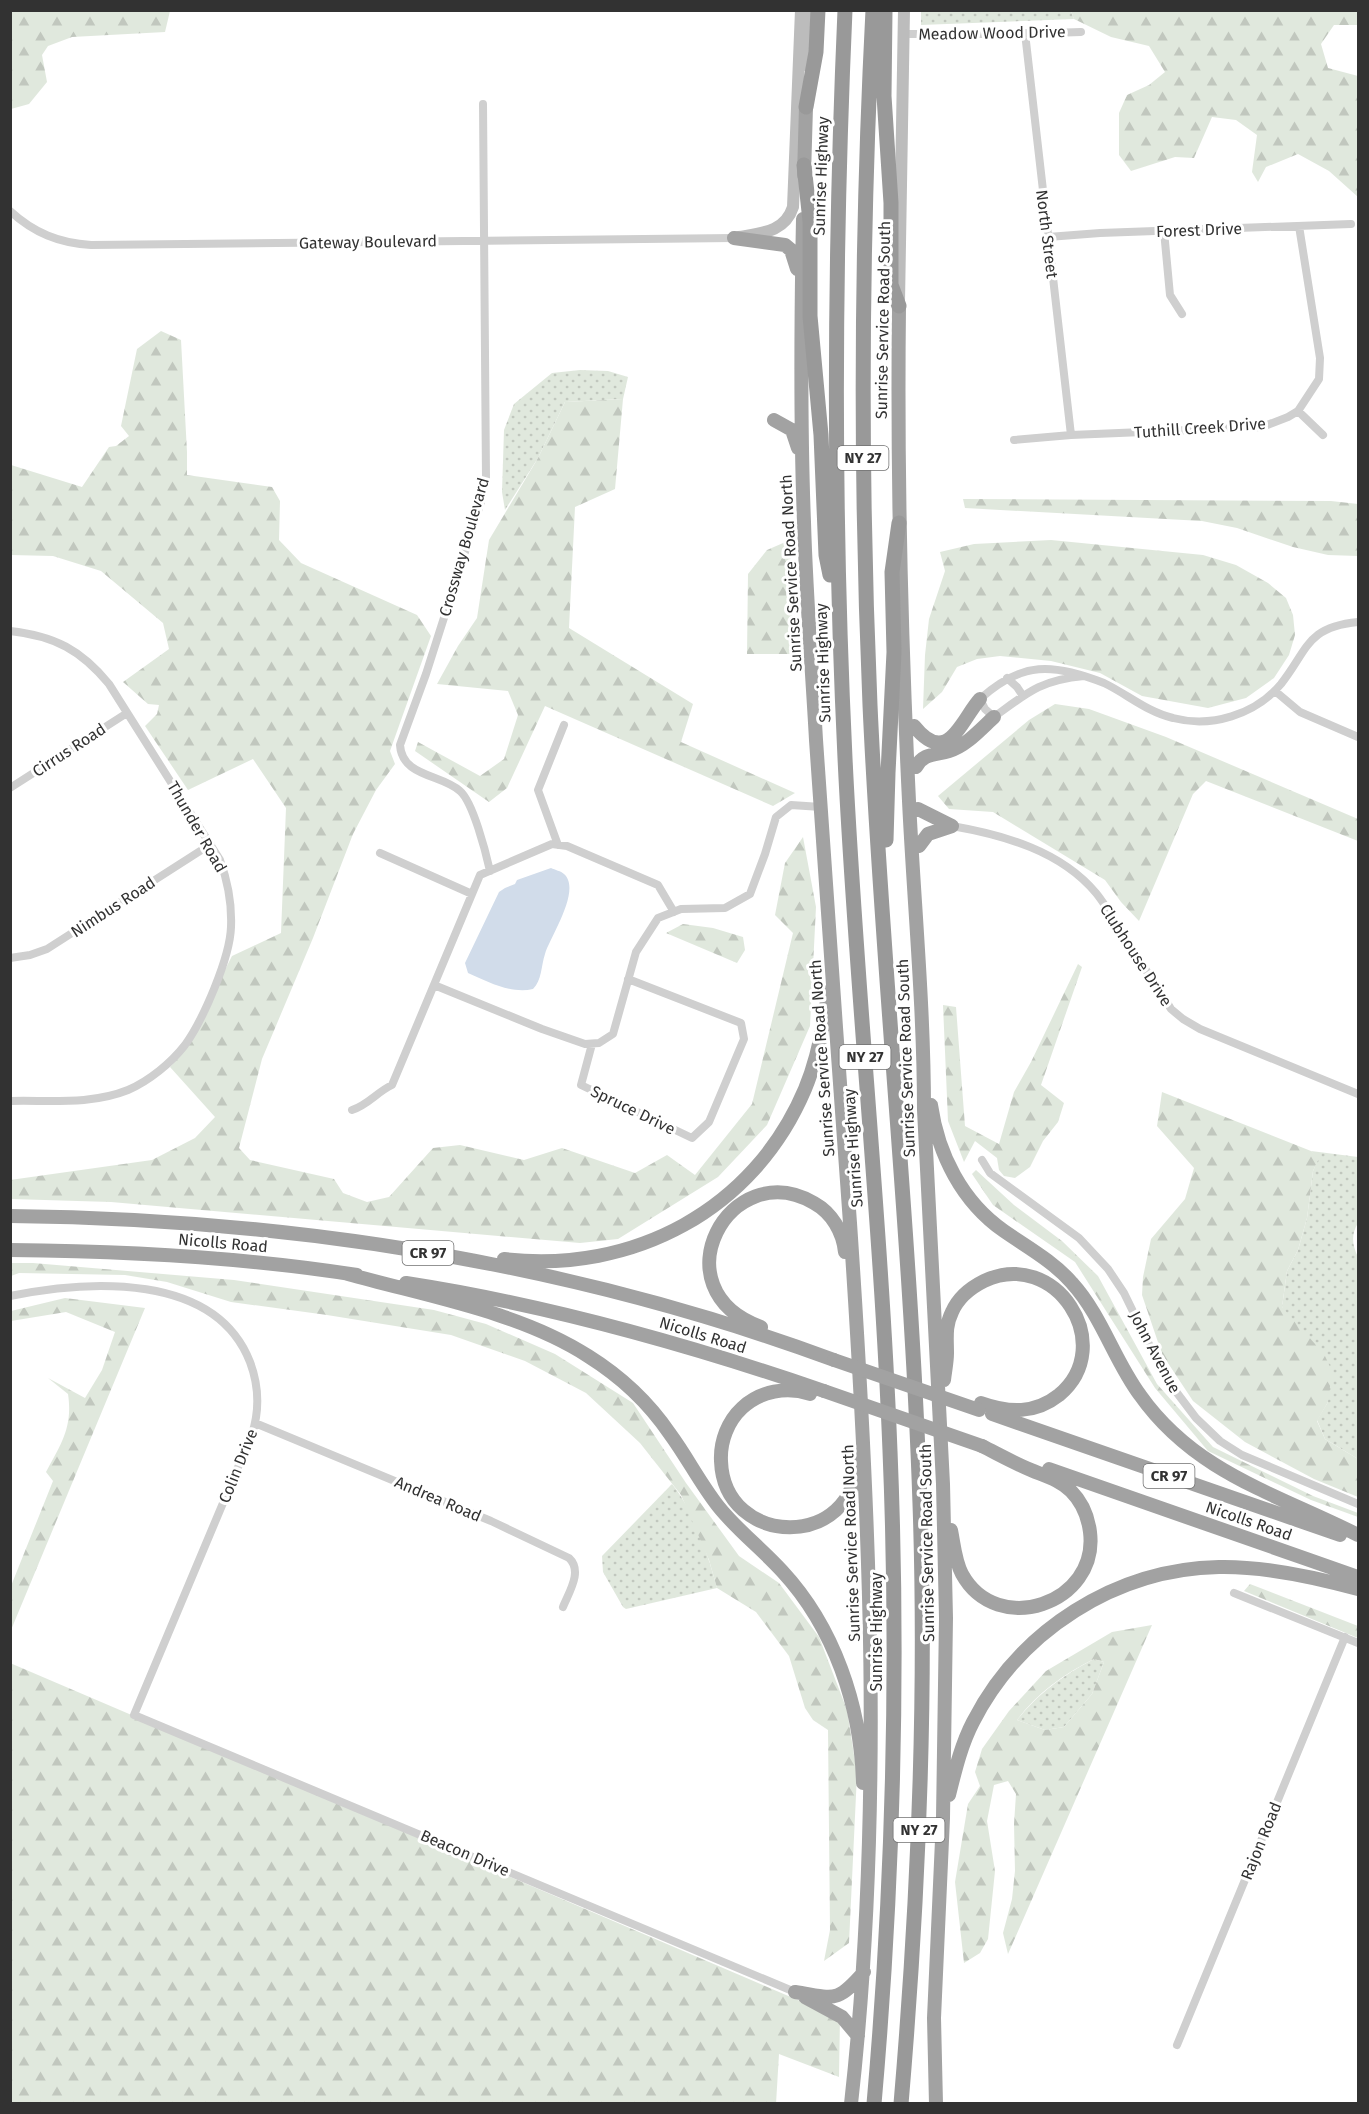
<svg xmlns="http://www.w3.org/2000/svg" width="1369" height="2114" font-family="'Fira Sans',sans-serif">
  <style>
    .grass { fill: url(#grass-dots) }
    .forest { fill: url(#forest-firs); fill-rule: evenodd }
    .water { fill: #d1dcea }
    .lines { fill: none; stroke-linecap: round; stroke-linejoin: round }
    .minor { stroke: #cfcfcf; stroke-width: 8 }
    .secondary { stroke: #bcbcbc; stroke-width: 12 }
    .trunk { stroke: #a2a2a2; stroke-width: 14 }
    .motorway { stroke: #999; stroke-width: 15 }
    .trunk-bridge { stroke: #a2a2a2; stroke-width: 14 }
    .labels { text-anchor: middle; dominant-baseline: central; stroke-width: 6; stroke-linejoin: round; paint-order: stroke }
    .shield { fill: #fff; stroke: #707070; stroke-width: 1.5 }
    .shield-label { font-size: 15px; font-weight: bold; fill: #323232 }
    .street-label { font-size: 16px; fill: #323232; stroke: #fff }
  </style>
  <defs>
    <pattern id="grass-dots" width="8" height="8" patternUnits="userSpaceOnUse" patternTransform="scale(1.5)"><rect width="8" height="8" fill="#e0e8dd"/><path d="M2 2h.1M6 6h.1" fill="none" stroke="#c1c7be" stroke-width="1.8" stroke-linecap="round"/></pattern>
    <pattern id="forest-firs" width="22" height="20" patternUnits="userSpaceOnUse" patternTransform="scale(1.5)"><rect width="22" height="20" fill="#e0e8dd"/><path d="M5 1l3.5 6h-7zM16 11l3.5 6h-7z" fill="#c1c7be"/></pattern>
  </defs>
  <rect width="100%" height="100%" fill="#fff"/>
  <path class="grass" d="M 921,10 L 1071,11 L 1074,19 L 921,25 Z
    M 580,370 L 608,371 L 628,377 L 623,399 L 565,402 L 538,458 L 505,510 L 502,492 L 504,430 L 514,404 L 552,373 Z
    M 1311,1151 L 1358,1157 L 1358,1223 C 1351,1234 1352,1245 1358,1257 L 1358,1459 L 1325,1439 L 1317,1420 L 1328,1402 L 1282,1307 L 1287,1271 L 1298,1250 L 1307,1218 L 1313,1171 L 1318,1159 Z
    M 672,1484 C 694,1511 708,1555 717,1588 L 626,1609 L 623,1607 L 603,1572 L 602,1556 Z
    M 1094,1659 L 1104,1662 L 1092,1694 L 1064,1727 L 1045,1730 L 1017,1720 C 1040,1692 1062,1676 1094,1659 Z"/>
  <path class="forest" d="M 11,10 L 170,10 L 170,11 L 165,32 L 72,37 L 48,46 L 42,55 L 47,82 L 29,104 L 11,109 Z
    M 1071,11 L 1358,11 L 1358,25 L 1334,25 L 1321,44 L 1328,68 L 1358,76 L 1358,197 L 1329,171 L 1298,154 L 1266,167 L 1258,182 L 1252,172 L 1257,135 L 1236,120 L 1212,117 L 1194,158 L 1175,157 L 1131,171 L 1119,155 L 1119,113 L 1127,95 L 1149,85 L 1165,72 L 1149,46 L 1111,37 L 1074,19 Z
    M 161,331 L 181,340 L 187,452 L 187,475 L 272,487 L 280,501 L 279,540 L 301,563 L 417,615 L 431,636 L 390,751 L 395,764 L 376,790 L 353,834 L 313,938 L 262,1059 L 239,1148 L 250,1160 L 334,1179 L 343,1193 L 367,1202 L 389,1197 L 433,1148 L 460,1145 L 524,1160 L 562,1148 L 635,1173 L 667,1155 L 695,1175 L 752,1104 L 793,933 L 775,915 L 785,863 L 803,837 L 816,907 L 810,1026 L 767,1125 L 718,1177 L 618,1239 L 580,1243 L 111,1202 L 11,1199 L 10,1180 L 152,1160 L 195,1138 L 215,1117 L 170,1067 L 183,1052 L 232,956 L 281,933 L 286,808 L 253,759 L 188,790 L 145,726 L 157,714 L 159,705 L 148,704 L 123,682 L 169,649 L 163,623 L 101,571 L 53,556 L 11,555 L 11,465 L 82,487 L 109,447 L 116,446 L 129,436 L 121,426 L 137,349 Z
    M 623,399 L 615,489 L 575,507 L 569,628 L 693,704 L 681,742 L 795,793 L 773,806 L 545,706 L 507,788 L 489,802 L 415,751 L 418,742 L 480,776 L 504,759 L 518,715 L 508,691 L 437,684 L 458,646 L 477,618 L 489,540 L 538,458 L 565,402 Z
    M 963,499 L 1331,501 L 1358,504 L 1358,556 L 1328,555 L 1293,547 L 1237,528 L 1202,521 L 965,508 Z
    M 790,540 L 793,654 L 747,654 L 748,574 L 767,550 Z
    M 1051,540 L 1203,555 L 1236,565 L 1268,583 L 1286,598 L 1293,615 L 1295,635 L 1289,655 L 1274,678 L 1246,698 L 1208,708 L 1142,696 L 1100,673 L 1051,661 L 1000,656 L 977,659 L 957,667 L 942,692 L 923,709 L 925,655 L 929,619 L 945,571 L 940,552 L 974,544 Z
    M 1055,704 L 1089,709 L 1166,737 L 1358,819 L 1358,841 L 1206,781 L 1193,794 L 1139,921 L 1121,902 L 1105,880 L 993,812 L 949,809 L 938,796 L 1029,720 Z
    M 683,924 L 713,928 L 743,937 L 745,950 L 737,963 L 666,933 Z
    M 1078,964 L 1082,967 L 1041,1085 L 1064,1103 L 1058,1122 L 1043,1141 L 1030,1167 L 1015,1178 L 1004,1176 L 999,1170 L 997,1158 L 975,1141 L 964,1162 L 948,1121 L 943,1005 L 956,1007 L 965,1126 L 999,1144 L 1014,1092 L 1031,1062 Z
    M 1162,1092 L 1311,1151 L 1319,1158 L 1313,1171 L 1307,1218 L 1298,1250 L 1287,1271 L 1282,1307 L 1324,1354 L 1332,1371 L 1328,1402 L 1317,1421 L 1325,1439 L 1358,1459 L 1358,1497 L 1314,1479 L 1245,1442 L 1193,1401 L 1162,1354 L 1142,1295 L 1143,1277 L 1151,1239 L 1185,1199 L 1194,1168 L 1157,1126 Z
    M 976,1170 L 1014,1205 L 1062,1241 L 1098,1276 L 1157,1384 L 1213,1447 L 1313,1496 L 1358,1513 L 1358,1517 L 1311,1500 L 1208,1451 L 1155,1388 L 1075,1262 L 993,1205 L 972,1174 Z
    M 11,1263 L 33,1263 L 234,1280 L 434,1310 L 486,1324 L 555,1354 L 633,1403 L 686,1483 L 739,1556 L 779,1583 L 819,1637 L 847,1710 L 857,1774 L 849,1943 L 824,1961 L 830,1930 L 828,1730 L 813,1720 L 805,1708 L 789,1656 L 756,1612 L 717,1588 L 709,1560 L 681,1495 L 640,1443 L 586,1393 L 525,1361 L 451,1335 L 327,1315 L 231,1302 L 167,1282 L 125,1275 L 19,1273 L 11,1276 Z
    M 65,1298 L 145,1308 L 11,1630 L 11,1586 L 53,1481 L 46,1472 C 61,1444 73,1427 68,1394 L 48,1378 L 85,1398 L 102,1370 L 115,1332 L 66,1312 L 11,1321 L 11,1311 Z
    M 1250,1584 L 1358,1626 L 1358,1638 L 1244,1591 Z
    M 1152,1625 L 1008,1954 L 1003,1933 L 1012,1899 L 1015,1871 L 1014,1824 L 1016,1794 L 1008,1781 L 994,1785 L 987,1821 L 995,1871 L 988,1939 L 980,1953 L 964,1963 L 955,1882 L 968,1804 L 980,1786 L 975,1772 L 982,1749 L 1009,1711 L 1046,1671 L 1112,1632 ZM 1094,1659 L 1104,1662 L 1092,1694 L 1064,1727 L 1045,1730 L 1017,1720 C 1037,1693 1064,1674 1094,1659 Z
    M 10,1663 L 840,2018 L 839,2077 L 779,2054 L 776,2104 L 11,2103 Z"/>
  <path class="water" d="M 551,868 C 555,870 561,871 564,874 C 582,890 550,937 545,954 C 541,966 542,980 533,989 C 511,994 488,982 468,973 L 465,963 L 499,892 L 505,888 L 515,884 L 517,880 Z"/>
  <g class="lines">
    <path class="minor" d="M 1025,33 L 1071,435
      M 904,34 L 1022,34 L 1081,32
      M 483,104 L 486,479 L 481,502 L 426,674 L 400,745 C 402,777 441,774 460,791 C 473,802 486,853 490,871
      M 10,211 C 34,233 59,243 91,245 L 734,238
      M 1164,231 L 1170,295 L 1182,314
      M 1048,237 L 1100,233 L 1351,224
      M 1298,411 L 1323,435
      M 1014,440 L 1071,435 L 1262,427 L 1288,417 L 1298,411 L 1319,379 L 1320,358 L 1299,226
      M 10,631 C 55,636 81,650 109,684 L 220,860 C 228,882 232,903 231,927 C 230,958 203,1020 185,1045 C 171,1063 149,1081 128,1090 C 91,1105 50,1100 10,1101
      M 1084,676 C 1041,680 1028,692 994,717 L 985,709 L 980,699 C 1022,661 1053,663 1104,683 C 1127,694 1147,712 1173,718 C 1211,728 1255,715 1281,684 C 1308,650 1306,627 1358,622
      M 1007,678 L 1017,687 L 1023,696
      M 1275,691 L 1300,712 L 1358,737
      M 10,788 L 127,713
      M 952,826 C 1004,835 1061,851 1096,893 C 1109,909 1119,929 1131,947 C 1144,968 1159,988 1171,1009 L 1183,1019 L 1200,1029 L 1358,1094
      M 558,845 L 538,790 L 564,725
      M 380,853 L 472,894
      M 10,958 L 30,955 L 47,949 L 211,844
      M 434,985 L 542,1029 L 585,1044 L 599,1043 L 613,1034 L 636,952 L 658,918 L 681,909 L 725,908 L 750,894 L 765,854 L 776,817 L 791,805 L 821,807
      M 592,1044 L 581,1085 L 692,1138 L 709,1122 L 744,1039 L 741,1023 L 628,979
      M 352,1110 C 368,1105 377,1092 392,1085 L 480,875 L 552,844 L 567,846 L 658,885 L 674,912
      M 982,1160 L 990,1173 L 1079,1238 L 1108,1269 L 1124,1293 L 1165,1377 L 1196,1418 L 1220,1441 L 1242,1455 L 1358,1504
      M 10,1296 C 88,1280 215,1272 250,1362 C 259,1386 260,1409 252,1434 L 134,1715 L 795,1992
      M 255,1423 L 491,1521 L 569,1558 C 583,1571 569,1592 563,1607
      M 1234,1593 L 1358,1643
      M 1177,2045 L 1345,1637"/>
    <path class="secondary" d="M 808,66 L 810,10
      M 739,237 C 762,233 785,232 793,207 L 801,10
      M 899,302 L 904,10"/>
    <path class="trunk" d="M 804,175 L 806,107
      M 803,219 C 801,320 800,421 804,522 C 806,595 812,667 816,740 C 826,901 839,1062 850,1223 C 870,1519 884,1808 851,2104
      M 734,238 L 785,245 L 791,250 L 797,269
      M 899,306 C 897,471 901,636 909,801 C 914,904 924,1007 924,1110 L 943,1484 L 946,1618 L 943,1818 L 934,2018 L 936,2104
      M 774,420 L 792,430 L 798,448
      M 914,726 C 948,768 961,720 980,699
      M 916,767 C 923,753 936,755 949,751 C 966,746 981,729 994,717
      M 918,809 L 952,826
      M 919,846 L 928,834 L 952,826
      M 931,1105 C 938,1154 962,1202 1004,1231 C 1027,1247 1053,1261 1072,1283 C 1102,1316 1114,1360 1140,1395 C 1195,1473 1277,1494 1358,1535
      M 10,1216 C 290,1219 571,1263 834,1360
      M 10,1250 C 126,1251 243,1257 357,1275
      M 504,1259 C 633,1274 754,1210 805,1089 C 818,1058 824,1025 828,992
      M 348,1274 C 426,1296 520,1312 588,1356 C 620,1376 649,1403 670,1434 C 687,1457 700,1483 718,1506 C 737,1530 761,1548 782,1571 C 834,1627 861,1706 863,1783
      M 406,1283 C 549,1305 687,1344 824,1391
      M 761,1327 C 656,1289 730,1154 814,1203 C 832,1213 843,1232 845,1252
      M 944,1380 C 945,1371 947,1362 947,1353 C 947,1338 945,1326 952,1312 C 958,1298 970,1288 984,1281 C 1055,1247 1119,1345 1059,1395 C 1035,1414 1009,1413 981,1403
      M 810,1394 C 787,1386 760,1391 742,1408 C 728,1421 720,1441 721,1461 C 724,1548 856,1551 857,1459
      M 992,1414 L 1340,1535
      M 1049,1469 L 1358,1577
      M 951,1530 C 954,1545 955,1561 962,1574 C 997,1638 1099,1604 1090,1532 C 1088,1516 1082,1502 1071,1491 C 1060,1480 1045,1476 1031,1470 C 1014,1463 998,1454 982,1446
      M 949,1795 C 955,1771 961,1745 973,1722 C 1020,1630 1116,1569 1219,1567 C 1265,1566 1314,1577 1358,1589
      M 795,1992 C 835,1998 836,2004 864,1972
      M 805,1997 L 842,2017 L 858,2036"/>
    <path class="motorway" d="M 845,10 C 834,260 833,509 845,758 C 856,989 881,1220 890,1451 C 899,1669 893,1887 874,2104
      M 873,10 C 861,242 860,474 870,705 C 882,972 911,1237 920,1504 C 927,1704 918,1904 901,2104
      M 885,10 L 884,96 L 891,203 L 891,285 L 899,306
      M 806,107 L 816,52 L 818,10
      M 804,165 L 810,221 L 810,316 L 821,435 L 826,555 L 830,575
      M 886,840 L 888,773 L 894,652 L 892,572 L 899,523"/>
    <path class="trunk-bridge" d="M 834,1360 L 979,1410
      M 824,1391 L 982,1446"/>
  </g>
  <g class="labels">
    <g class="shield">
      <rect x="837.5" y="446" width="51" height="24" rx="4.5"/>
      <rect x="839.5" y="1045" width="51" height="24" rx="4.5"/>
      <rect x="402.5" y="1241" width="51" height="24" rx="4.5"/>
      <rect x="1143.5" y="1464" width="51" height="24" rx="4.5"/>
      <rect x="893.5" y="1818" width="51" height="24" rx="4.5"/>
    </g>
    <g class="shield-label">
      <text x="863" y="458">NY 27</text>
      <text x="865" y="1057">NY 27</text>
      <text x="428" y="1253">CR 97</text>
      <text x="1169" y="1476">CR 97</text>
      <text x="919" y="1830">NY 27</text>
    </g>
    <g class="street-label">
      <text transform="translate(992 33) rotate(-1)">Meadow Wood Drive</text>
      <text transform="translate(821 176) rotate(-88)">Sunrise Highway</text>
      <text transform="translate(1199 230) rotate(-2)">Forest Drive</text>
      <text transform="translate(1047 234) rotate(83)">North Street</text>
      <text transform="translate(368 242) rotate(-1)">Gateway Boulevard</text>
      <text transform="translate(883 320) rotate(-89)">Sunrise Service Road South</text>
      <text transform="translate(1200 428) rotate(-4)">Tuthill Creek Drive</text>
      <text transform="translate(464 547) rotate(-74)">Crossway Boulevard</text>
      <text transform="translate(791 573) rotate(-93)">Sunrise Service Road North</text>
      <text transform="translate(823 663) rotate(-92)">Sunrise Highway</text>
      <text transform="translate(69 750) rotate(-33)">Cirrus Road</text>
      <text transform="translate(197 827) rotate(60)">Thunder Road</text>
      <text transform="translate(113 907) rotate(-33)">Nimbus Road</text>
      <text transform="translate(1136 955) rotate(57)">Clubhouse Drive</text>
      <text transform="translate(822 1058) rotate(-94)">Sunrise Service Road North</text>
      <text transform="translate(906 1058) rotate(-92)">Sunrise Service Road South</text>
      <text transform="translate(633 1110) rotate(26)">Spruce Drive</text>
      <text transform="translate(853 1148) rotate(-94)">Sunrise Highway</text>
      <text transform="translate(223 1243) rotate(5)">Nicolls Road</text>
      <text transform="translate(703 1335) rotate(17)">Nicolls Road</text>
      <text transform="translate(1155 1352) rotate(62)">John Avenue</text>
      <text transform="translate(238 1466) rotate(-68)">Colin Drive</text>
      <text transform="translate(438 1499) rotate(23)">Andrea Road</text>
      <text transform="translate(1249 1521) rotate(19)">Nicolls Road</text>
      <text transform="translate(851 1543) rotate(-92)">Sunrise Service Road North</text>
      <text transform="translate(927 1543) rotate(-91)">Sunrise Service Road South</text>
      <text transform="translate(876 1632) rotate(-90)">Sunrise Highway</text>
      <text transform="translate(1261 1841) rotate(-68)">Rajon Road</text>
      <text transform="translate(465 1853) rotate(23)">Beacon Drive</text>
    </g>
  </g>
  <rect width="1369" height="2114" fill="none" stroke="#323232" stroke-width="24"/>
</svg>
